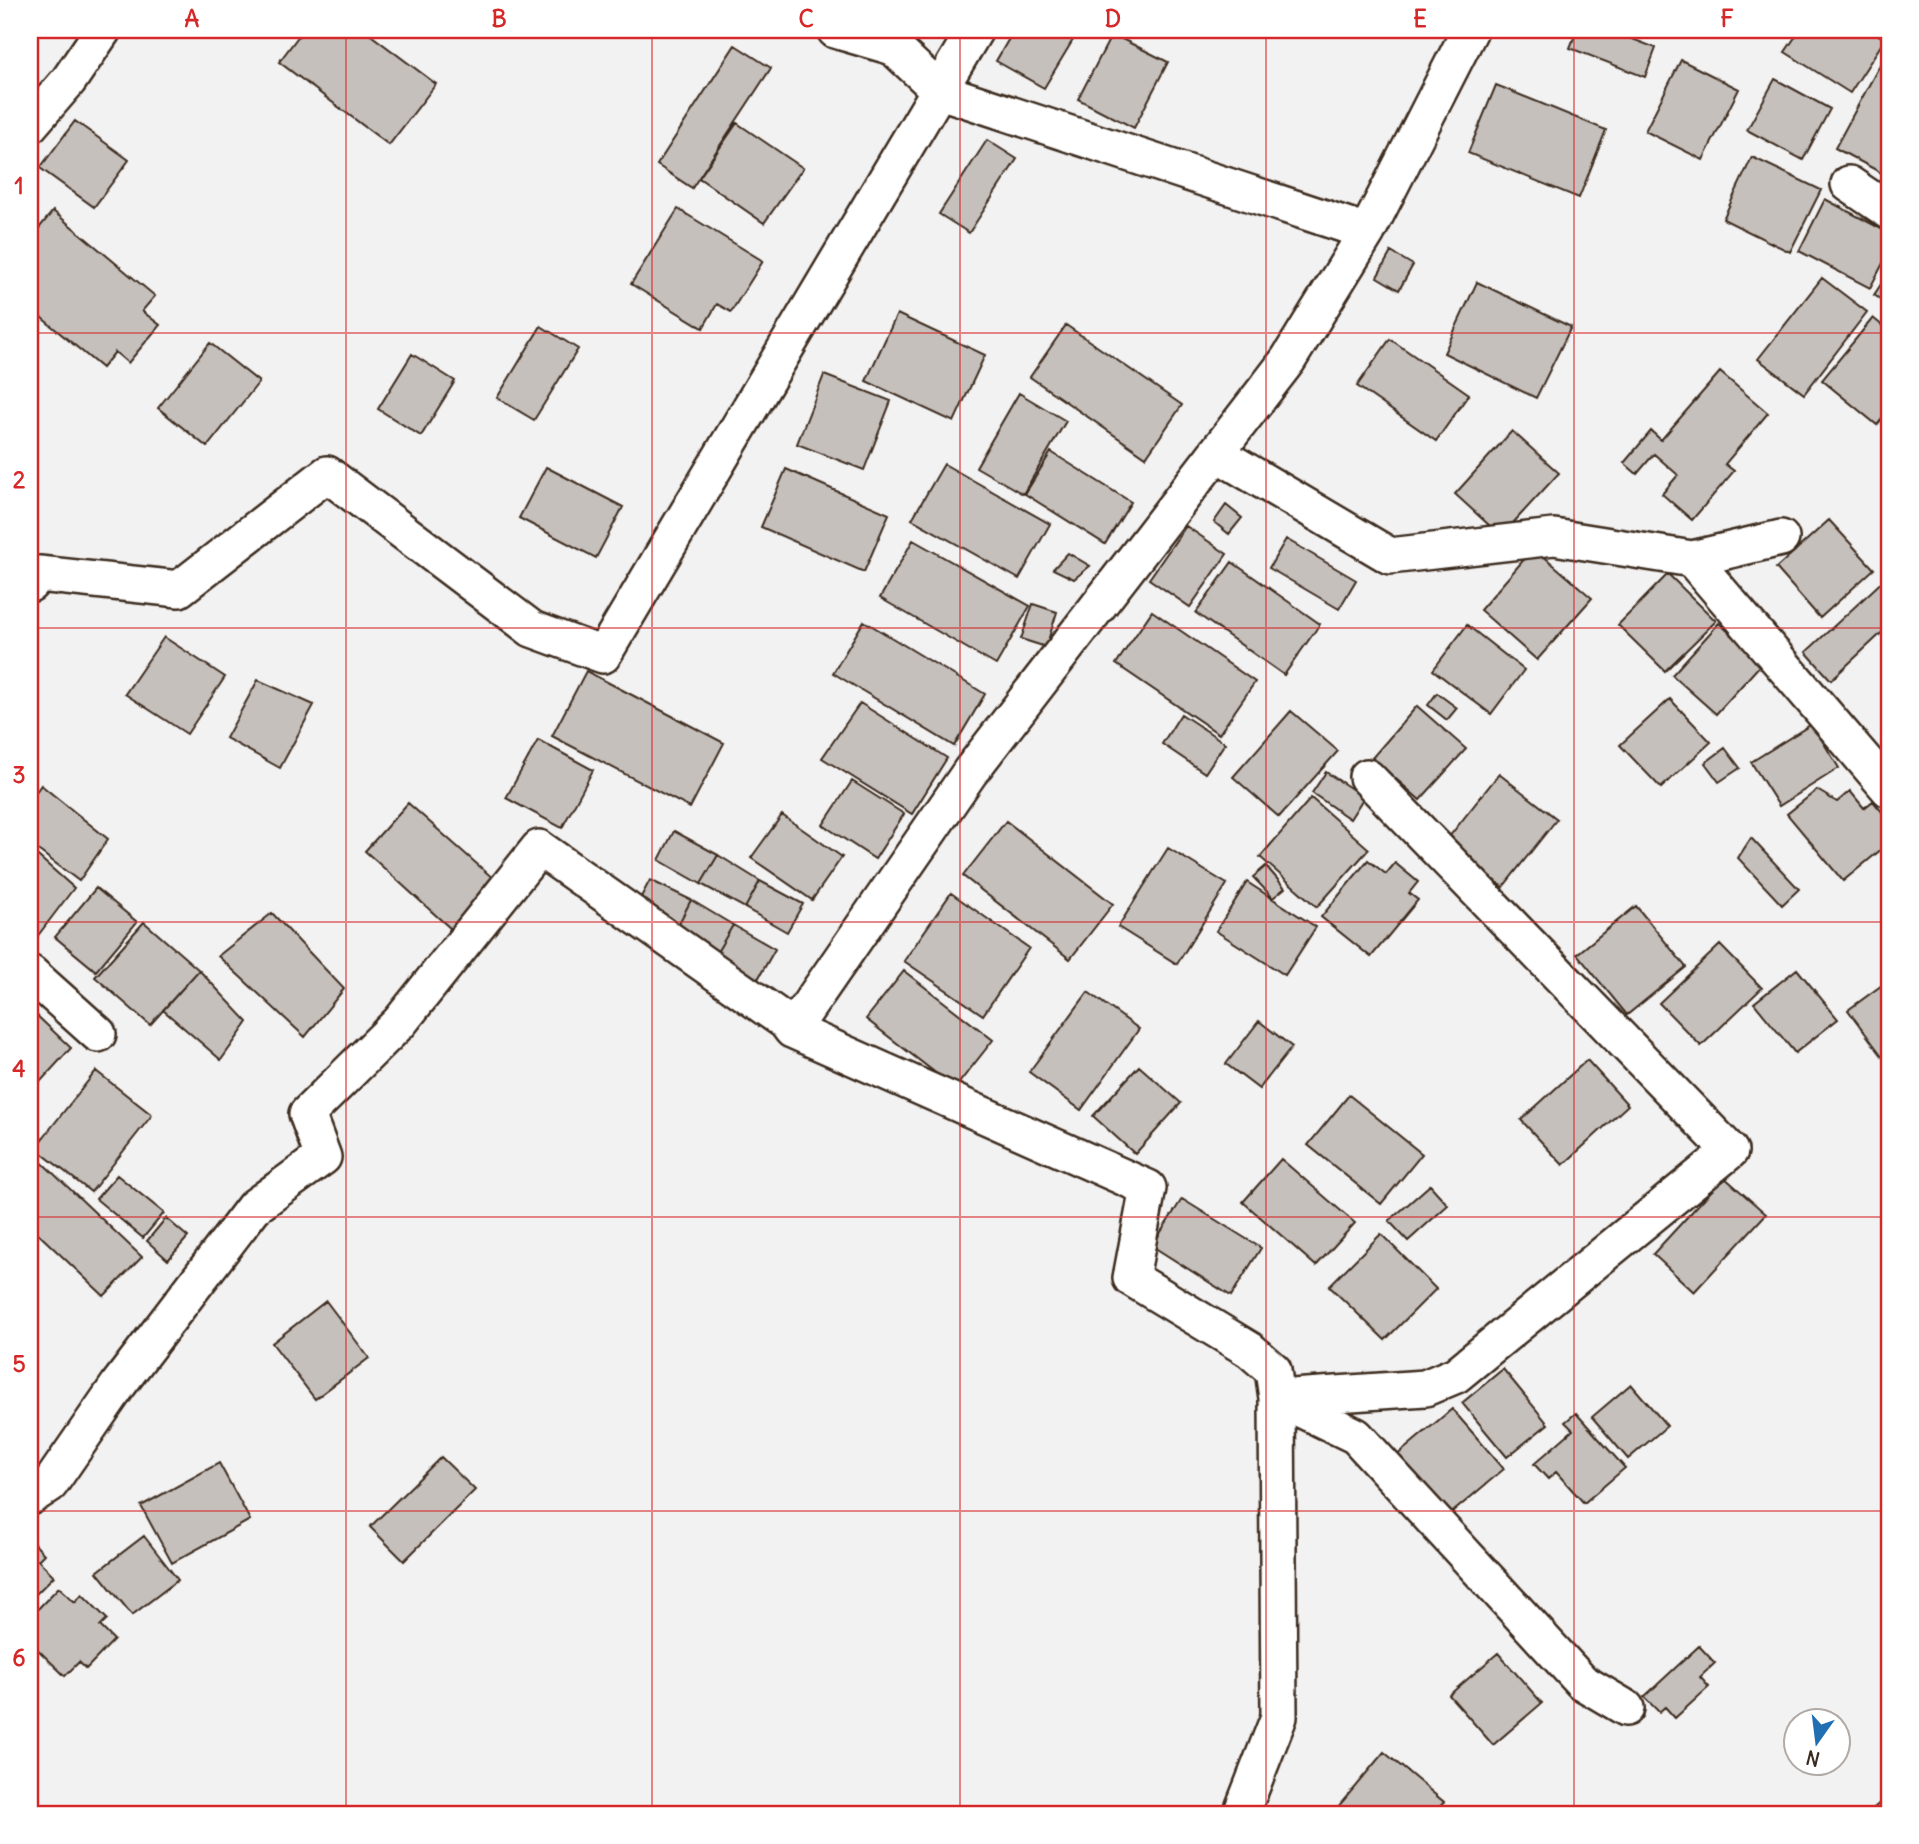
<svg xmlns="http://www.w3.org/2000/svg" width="1919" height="1844" font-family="Delius,sans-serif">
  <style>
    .building { fill: #c6c0bd; stroke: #3b2a1e; stroke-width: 2 }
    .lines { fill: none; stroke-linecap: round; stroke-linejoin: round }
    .street-casing { stroke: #3b2a1e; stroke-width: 40 }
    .street { stroke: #fff; stroke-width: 35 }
    .grid { fill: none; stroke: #d62828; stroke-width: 2; stroke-opacity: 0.55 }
    .neatline { fill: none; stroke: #d62828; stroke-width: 2.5 }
    .grid-label { font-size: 23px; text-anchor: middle; font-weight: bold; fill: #d62828 }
  </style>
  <rect width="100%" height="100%" fill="#f3f2f2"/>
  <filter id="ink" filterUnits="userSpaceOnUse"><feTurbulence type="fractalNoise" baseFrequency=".0143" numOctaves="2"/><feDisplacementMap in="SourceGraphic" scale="14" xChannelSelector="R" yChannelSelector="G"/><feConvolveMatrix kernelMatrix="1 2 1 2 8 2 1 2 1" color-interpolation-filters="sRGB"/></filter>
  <g filter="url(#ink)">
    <path class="building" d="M 303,30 L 364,30 L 436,84 L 389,145 L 279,62 Z
      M 1014,30 L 1079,30 L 1044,88 L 996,61 Z
      M 1577,30 L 1609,30 L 1656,48 L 1645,77 L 1570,48 Z
      M 1800,30 L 1870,30 L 1885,39 L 1850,93 L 1785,52 Z
      M 1112,34 L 1168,62 L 1134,128 L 1078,99 Z
      M 735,45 L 771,68 L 692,188 L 657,165 Z
      M 1681,60 L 1739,89 L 1703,160 L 1645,131 Z
      M 1882,61 L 1889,65 L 1889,177 L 1835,148 Z
      M 1775,79 L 1830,109 L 1803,160 L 1747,130 Z
      M 1496,85 L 1606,130 L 1579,198 L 1468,153 Z
      M 75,121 L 129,160 L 94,207 L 40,168 Z
      M 737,123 L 803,168 L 764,223 L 699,178 Z
      M 987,140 L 1017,159 L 969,233 L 939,214 Z
      M 1752,157 L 1821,190 L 1790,252 L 1723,219 Z
      M 1825,199 L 1889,233 L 1889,252 L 1870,288 L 1799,251 Z
      M 678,209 L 763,261 L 731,312 L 717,304 L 703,328 L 631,284 Z
      M 53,211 L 155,296 L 142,311 L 160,325 L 128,363 L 115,352 L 102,368 L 30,308 L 30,239 Z
      M 1391,252 L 1413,265 L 1399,290 L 1377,277 Z
      M 1889,272 L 1889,305 L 1874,295 Z
      M 1822,278 L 1867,312 L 1804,394 L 1758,359 Z
      M 1477,282 L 1571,327 L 1536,398 L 1444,353 Z
      M 897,314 L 985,355 L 954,422 L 866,381 Z
      M 1873,318 L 1889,331 L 1889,410 L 1877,425 L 1822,380 Z
      M 1066,325 L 1182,405 L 1146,457 L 1030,377 Z
      M 541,326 L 578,349 L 534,420 L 497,398 Z
      M 1390,339 L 1469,394 L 1436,441 L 1357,386 Z
      M 210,343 L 259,382 L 207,447 L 158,408 Z
      M 412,354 L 455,381 L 421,436 L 378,409 Z
      M 1720,372 L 1768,413 L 1725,464 L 1734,471 L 1692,520 L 1662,494 L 1678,475 L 1654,454 L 1637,474 L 1624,463 L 1651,431 L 1661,440 Z
      M 824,375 L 891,401 L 864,470 L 797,444 Z
      M 1019,393 L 1066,421 L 1023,494 L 976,467 Z
      M 1512,431 L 1559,473 L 1501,536 L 1455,494 Z
      M 1051,452 L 1131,502 L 1105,544 L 1025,494 Z
      M 944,464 L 1050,524 L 1019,579 L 912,519 Z
      M 546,467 L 623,507 L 596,558 L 519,518 Z
      M 786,469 L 889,514 L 864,572 L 761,527 Z
      M 1226,505 L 1242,518 L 1229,534 L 1214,522 Z
      M 1829,520 L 1874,569 L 1820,618 L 1776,568 Z
      M 1186,526 L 1227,554 L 1190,607 L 1149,579 Z
      M 1286,539 L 1356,580 L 1339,609 L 1269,568 Z
      M 913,540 L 1030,606 L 996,665 L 880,598 Z
      M 1534,548 L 1592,598 L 1537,660 L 1480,610 Z
      M 1068,553 L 1090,566 L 1074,579 L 1053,569 Z
      M 1232,562 L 1320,624 L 1284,675 L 1196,613 Z
      M 1668,574 L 1716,621 L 1665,671 L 1618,625 Z
      M 1889,575 L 1889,626 L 1831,680 L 1806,652 Z
      M 1033,604 L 1057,612 L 1046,647 L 1021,639 Z
      M 1152,611 L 1255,682 L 1219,734 L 1116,664 Z
      M 864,621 L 985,694 L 954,746 L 833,673 Z
      M 1719,623 L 1762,663 L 1716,714 L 1672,675 Z
      M 1467,625 L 1524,670 L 1491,714 L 1433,670 Z
      M 164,637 L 225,677 L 187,734 L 125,694 Z
      M 586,671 L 724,743 L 690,808 L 552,736 Z
      M 258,680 L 314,705 L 280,768 L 226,738 Z
      M 1437,693 L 1457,708 L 1447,720 L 1428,705 Z
      M 1670,699 L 1711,742 L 1661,788 L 1620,745 Z
      M 860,703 L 947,758 L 912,814 L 822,758 Z
      M 1417,706 L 1466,749 L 1420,800 L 1372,758 Z
      M 1291,711 L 1338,751 L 1279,817 L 1233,777 Z
      M 1181,714 L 1225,743 L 1205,773 L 1162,744 Z
      M 1812,724 L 1839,768 L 1779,806 L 1751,762 Z
      M 538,740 L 593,770 L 562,828 L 506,798 Z
      M 1725,748 L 1740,768 L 1719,782 L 1705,763 Z
      M 1326,772 L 1364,797 L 1350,819 L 1312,793 Z
      M 1499,774 L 1557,819 L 1503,887 L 1445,842 Z
      M 852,781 L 904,814 L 875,859 L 823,825 Z
      M 41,785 L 108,839 L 79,881 L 30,844 L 30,800 Z
      M 1817,790 L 1837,802 L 1850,791 L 1864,808 L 1873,801 L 1889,820 L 1889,843 L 1843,881 L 1787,814 Z
      M 1311,798 L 1369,849 L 1317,907 L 1260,857 Z
      M 408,803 L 495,880 L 451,929 L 365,851 Z
      M 782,815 L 842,857 L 812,900 L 751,858 Z
      M 1006,821 L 1113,904 L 1070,959 L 963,876 Z
      M 674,831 L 718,855 L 701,884 L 659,860 Z
      M 1751,838 L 1799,889 L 1782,905 L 1738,858 Z
      M 1168,848 L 1227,884 L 1177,964 L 1118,927 Z
      M 30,849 L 74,888 L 33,942 L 30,939 Z
      M 718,855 L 760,881 L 745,908 L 701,884 Z
      M 1368,860 L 1386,874 L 1395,863 L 1418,882 L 1409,893 L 1418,900 L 1371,957 L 1321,917 Z
      M 1266,866 L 1285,888 L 1273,898 L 1253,877 Z
      M 650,880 L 691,900 L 674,933 L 633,912 Z
      M 760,881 L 803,904 L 787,932 L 745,908 Z
      M 1247,882 L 1316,927 L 1285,975 L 1216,931 Z
      M 96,888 L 137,922 L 96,971 L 55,937 Z
      M 951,893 L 1029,948 L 983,1015 L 904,961 Z
      M 691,900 L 733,925 L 716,954 L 674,933 Z
      M 1636,906 L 1686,967 L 1627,1015 L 1577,954 Z
      M 272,913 L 344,989 L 305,1037 L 218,956 Z
      M 144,922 L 199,970 L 150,1025 L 95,977 Z
      M 733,925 L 775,949 L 758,979 L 716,954 Z
      M 1720,945 L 1762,988 L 1701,1046 L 1659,1003 Z
      M 1797,969 L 1838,1019 L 1795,1053 L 1754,1003 Z
      M 199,970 L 248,1022 L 221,1060 L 163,1010 Z
      M 904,971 L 993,1040 L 955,1088 L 866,1019 Z
      M 1889,980 L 1889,1063 L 1888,1064 L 1848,1010 Z
      M 1088,992 L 1139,1029 L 1081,1110 L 1029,1072 Z
      M 30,1009 L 71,1048 L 30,1093 Z
      M 1259,1021 L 1292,1047 L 1259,1089 L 1226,1064 Z
      M 1587,1060 L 1628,1105 L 1563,1165 L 1521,1120 Z
      M 1139,1066 L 1181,1103 L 1135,1154 L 1093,1116 Z
      M 96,1071 L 152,1115 L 91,1192 L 35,1148 Z
      M 1349,1095 L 1422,1154 L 1381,1204 L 1308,1145 Z
      M 35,1156 L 142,1257 L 104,1296 L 30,1226 L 30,1161 Z
      M 1281,1159 L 1355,1223 L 1316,1266 L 1243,1202 Z
      M 117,1175 L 164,1213 L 143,1238 L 96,1199 Z
      M 1724,1177 L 1766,1214 L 1694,1292 L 1653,1254 Z
      M 1430,1185 L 1448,1205 L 1408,1241 L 1389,1221 Z
      M 1182,1199 L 1261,1248 L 1231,1296 L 1152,1246 Z
      M 166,1218 L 188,1237 L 168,1260 L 147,1241 Z
      M 1381,1234 L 1436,1289 L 1385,1340 L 1329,1286 Z
      M 326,1301 L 369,1358 L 315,1399 L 272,1343 Z
      M 1503,1369 L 1548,1424 L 1507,1457 L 1462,1403 Z
      M 1631,1384 L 1667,1426 L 1628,1459 L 1592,1417 Z
      M 1452,1409 L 1504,1469 L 1448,1516 L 1396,1456 Z
      M 1576,1413 L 1625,1468 L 1584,1503 L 1556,1472 L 1548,1479 L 1534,1464 L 1573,1430 L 1565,1422 Z
      M 441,1457 L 475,1490 L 404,1561 L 370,1527 Z
      M 219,1463 L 250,1520 L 172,1563 L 141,1506 Z
      M 144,1536 L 178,1580 L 132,1615 L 97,1572 Z
      M 30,1539 L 44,1554 L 38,1560 L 54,1576 L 30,1600 Z
      M 59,1587 L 75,1602 L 82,1594 L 107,1619 L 100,1626 L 114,1640 L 86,1669 L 79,1662 L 65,1676 L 30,1642 L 30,1617 Z
      M 1699,1646 L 1715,1663 L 1700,1677 L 1709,1687 L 1675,1718 L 1665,1707 L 1659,1712 L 1644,1697 Z
      M 1498,1653 L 1542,1703 L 1493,1745 L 1449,1695 Z
      M 1384,1752 L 1444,1802 L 1434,1814 L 1332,1814 Z
      M 1889,1795 L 1889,1814 L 1867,1814 Z"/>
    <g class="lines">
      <g class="street-casing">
        <path id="street" d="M 835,30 L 893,47 L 940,91 L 1367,232
          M 30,125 L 69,80 L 103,30
          M 1849,184 L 1889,211
          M 1216,453 L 1390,556 L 1554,537 L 1692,559 L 1781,538
          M 1692,559 L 1889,789
          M 30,584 L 39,574 L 179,589 L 327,474 L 532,629 L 603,655 L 975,30
          M 30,973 L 98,1034
          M 792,1030 L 970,772 L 1288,360 L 1367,232 L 1470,30
          M 1277,1398 L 1425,1388 L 1456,1375 L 1730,1151 L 1367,777
          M 1280,1399 L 1356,1436 L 1582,1682 L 1626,1708
          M 30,1497 L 50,1484 L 119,1384 L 254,1207 L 323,1157 L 307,1114 L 400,1022 L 539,848 L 786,1022 L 792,1030 L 1148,1188 L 1131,1278 L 1250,1350 L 1273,1370 L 1277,1398 L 1279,1717 L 1241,1814"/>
      </g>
      <use href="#street" class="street"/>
    </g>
  </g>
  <path class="grid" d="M 346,30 L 346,1814M 652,30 L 652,1814M 960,30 L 960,1814M 1266,30 L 1266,1814M 1574,30 L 1574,1814M 30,333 L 1889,333M 30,628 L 1889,628M 30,922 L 1889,922M 30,1217 L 1889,1217M 30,1511 L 1889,1511"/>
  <rect width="1919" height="1844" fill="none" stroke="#fff" stroke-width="77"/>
  <g transform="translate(1817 1742) rotate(194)"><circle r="33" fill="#ffffff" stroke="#b1aaa5" stroke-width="2"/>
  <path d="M0-5L12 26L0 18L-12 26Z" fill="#1f6fb2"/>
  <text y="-10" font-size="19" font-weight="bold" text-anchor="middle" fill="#3b2a1e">N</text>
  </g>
  <rect x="38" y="38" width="1843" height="1768" class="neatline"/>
  <g class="grid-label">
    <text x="192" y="27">A</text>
    <text x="499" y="27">B</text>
    <text x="806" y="27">C</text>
    <text x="1113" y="27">D</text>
    <text x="1420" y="27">E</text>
    <text x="1727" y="27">F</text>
    <text x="19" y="194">1</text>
    <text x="19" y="488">2</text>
    <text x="19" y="783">3</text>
    <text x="19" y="1077">4</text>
    <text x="19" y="1372">5</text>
    <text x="19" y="1666">6</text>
  </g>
</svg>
